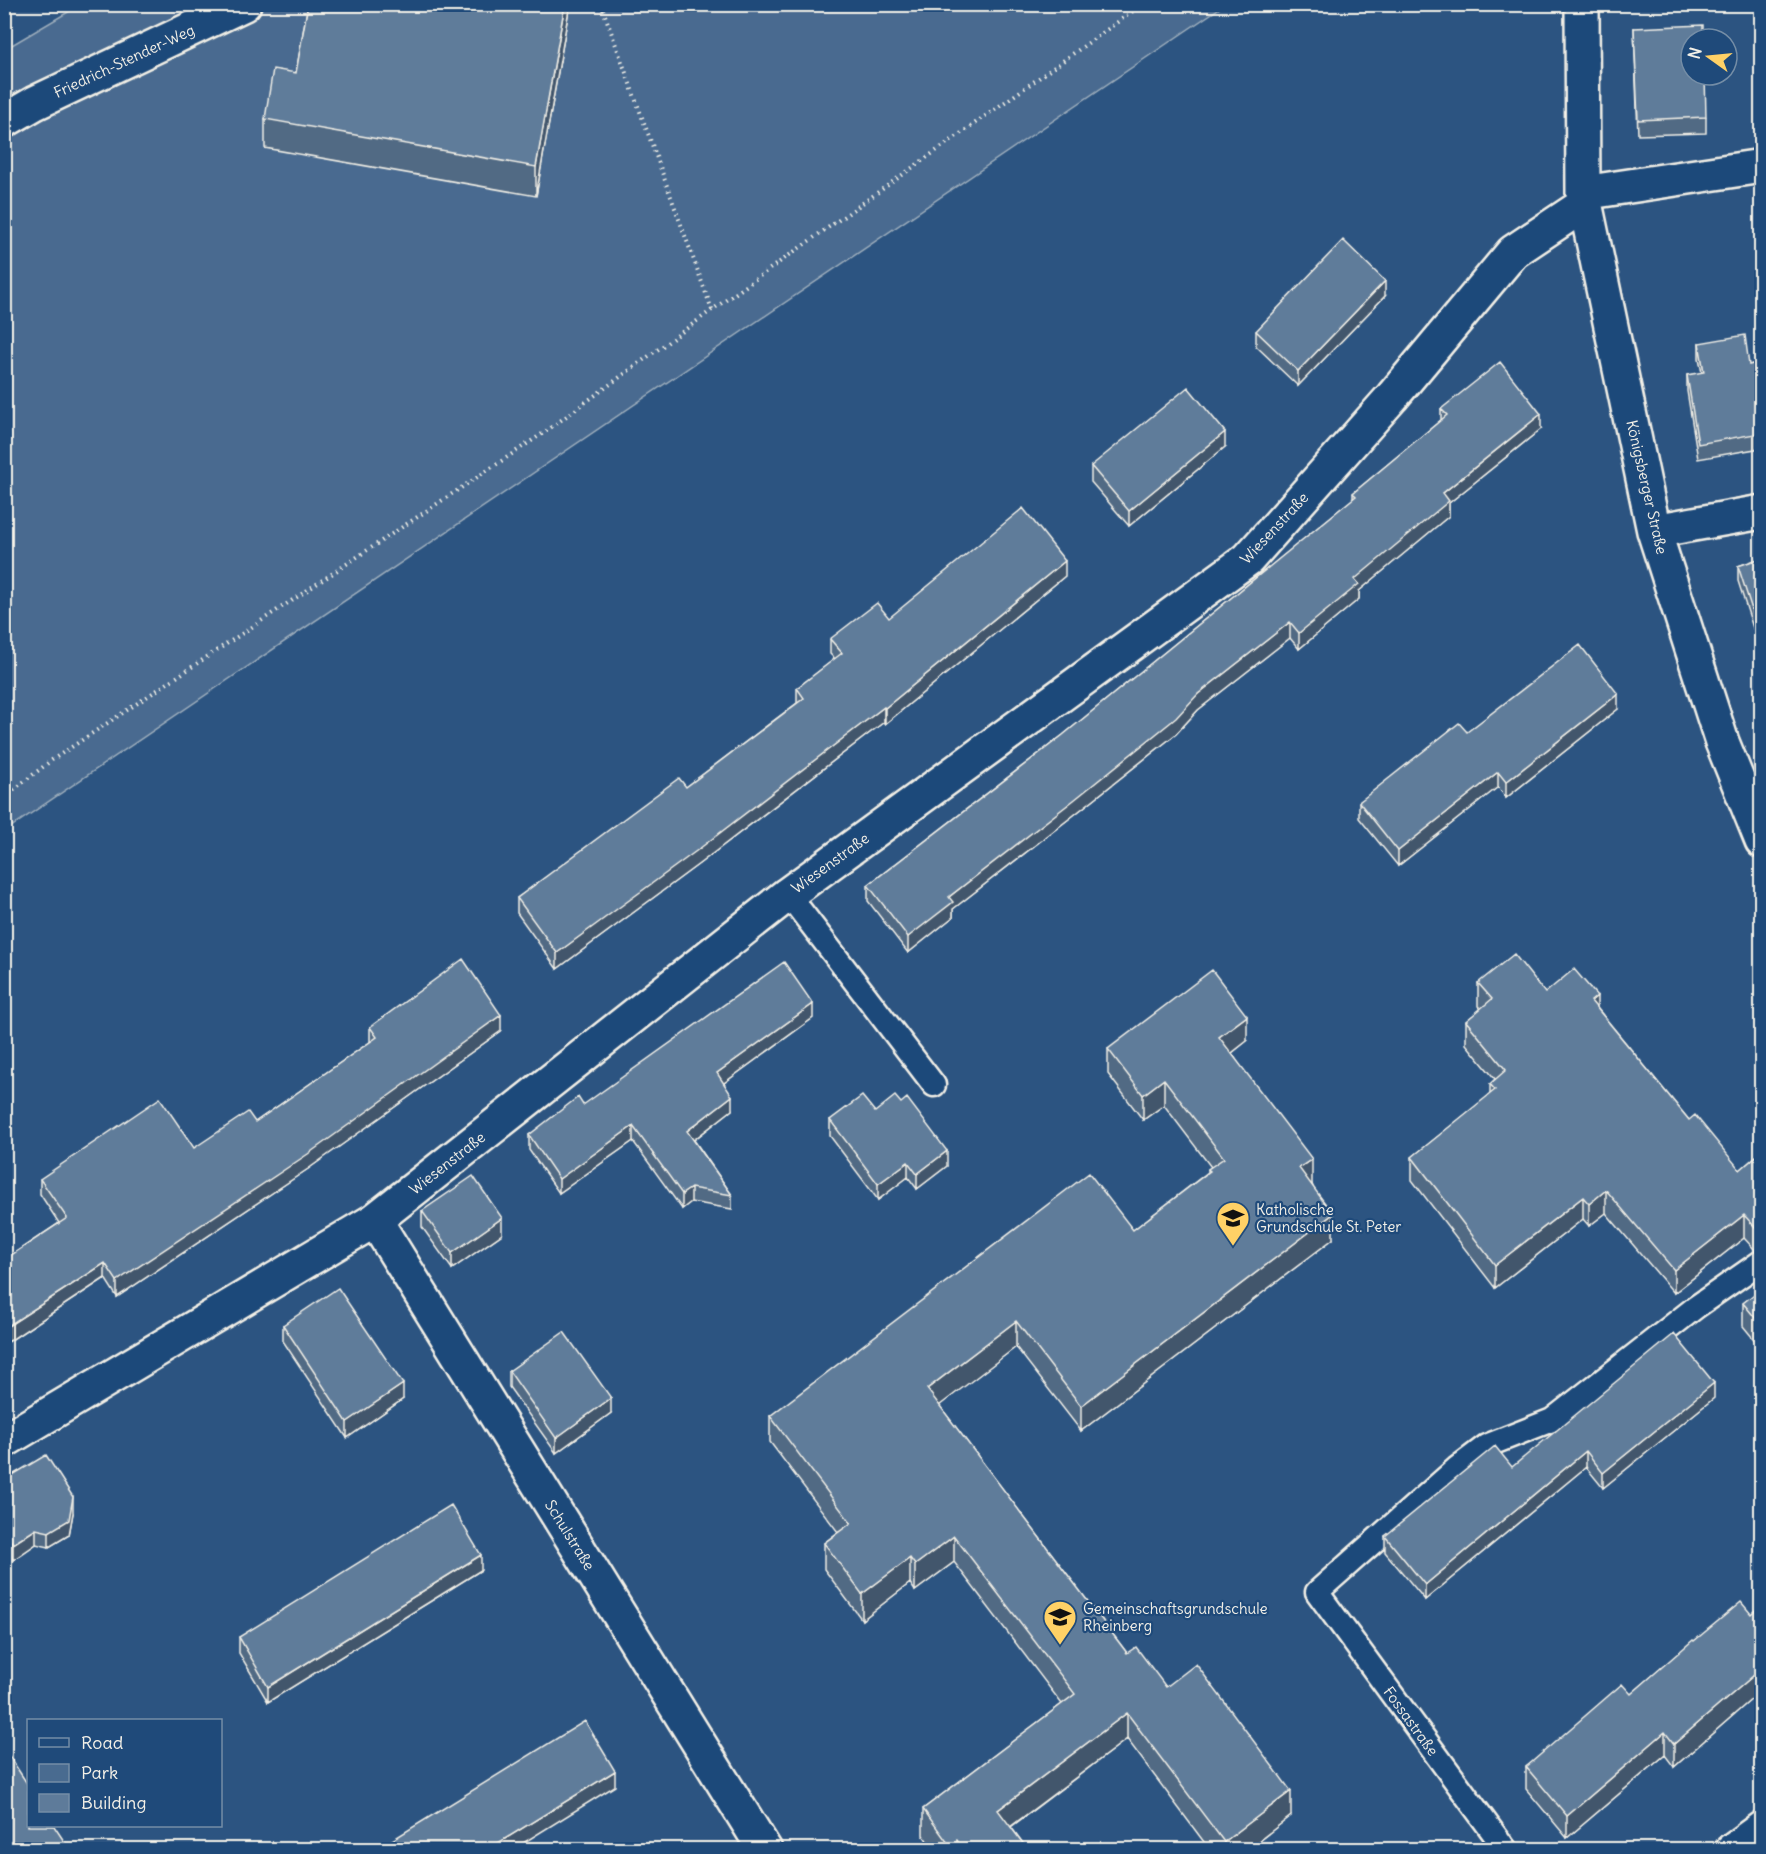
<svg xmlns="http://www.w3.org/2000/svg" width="1766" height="1854" font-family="Delius,sans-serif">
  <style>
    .green { fill: #496b90; stroke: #9eaebc; stroke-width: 1.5 }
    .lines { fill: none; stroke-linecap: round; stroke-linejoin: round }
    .lane-casing { stroke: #f4f1e8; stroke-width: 27 }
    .street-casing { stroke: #f4f1e8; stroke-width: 38 }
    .secondary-casing { stroke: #f4f1e8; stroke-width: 38 }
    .path { stroke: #f4f1e8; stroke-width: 4; stroke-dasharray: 1.5 4.5; stroke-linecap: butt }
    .lane { stroke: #1f4a7a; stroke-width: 22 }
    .street { stroke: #1f4a7a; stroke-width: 33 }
    .secondary { stroke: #1f4a7a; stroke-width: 33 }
    .wall { fill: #516a84; stroke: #f4f1e8; stroke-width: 1.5 }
    .shaded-wall { fill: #42566c; stroke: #f4f1e8; stroke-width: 1.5 }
    .building { fill: #5e7b9a; stroke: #f4f1e8; stroke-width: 1.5 }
    .labels { text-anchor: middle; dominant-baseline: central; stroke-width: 4.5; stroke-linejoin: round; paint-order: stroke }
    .street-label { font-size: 15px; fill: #f4f1e8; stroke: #1f4a7a }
    .poi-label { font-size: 15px; fill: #f4f1e8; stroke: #1f4a7a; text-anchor: start }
  </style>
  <rect width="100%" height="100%" fill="#2c5481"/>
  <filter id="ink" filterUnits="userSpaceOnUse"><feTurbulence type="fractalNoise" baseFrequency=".0167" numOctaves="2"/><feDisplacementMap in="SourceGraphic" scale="12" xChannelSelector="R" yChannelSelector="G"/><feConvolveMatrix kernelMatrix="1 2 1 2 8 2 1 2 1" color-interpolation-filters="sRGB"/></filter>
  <g filter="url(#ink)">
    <path class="green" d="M 80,5 L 1224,5 L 5,831 L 5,49 Z"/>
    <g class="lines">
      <g class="lane-casing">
        <path id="lane" d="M 788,894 L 934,1085
          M 1506,1850 L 1317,1592 L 1457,1468 L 1486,1446 L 1552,1420 L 1696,1307 L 1762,1261"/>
      </g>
      <g class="street-casing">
        <path id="street" d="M 1582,4 L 1583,193 L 1654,531 L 1722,742 L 1762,841
          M 4,121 L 35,103 L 244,4
          M 1583,193 L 1762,166
          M 1654,531 L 1762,512
          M 375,1220 L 765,1850
          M 4,1441 L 375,1220 L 788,894 L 1248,559 L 1392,397 L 1513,252 L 1585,204"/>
      </g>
      <g class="secondary-casing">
        <path id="secondary" d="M 1732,1850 L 1762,1828"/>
      </g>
      <path class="path" d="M 601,4 L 712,310
        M 4,797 L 52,760 L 542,434 L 712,310 L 1143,4"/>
      <use href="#lane" class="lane"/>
      <use href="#street" class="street"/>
      <use href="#secondary" class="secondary"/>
    </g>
    <path class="wall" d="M 308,4 L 570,4 L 536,196 L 265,148 L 265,119 L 296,73 Z
      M 1634,28 L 1706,117 L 1706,133 L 1638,135 Z
      M 1385,296 L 1298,386 L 1256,346 L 1256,331 Z
      M 1699,343 L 1749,365 L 1761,362 L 1761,416 L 1759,417 L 1761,433 L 1761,448 L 1698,459 L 1687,391 L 1687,375 L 1702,373 L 1699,358 Z
      M 1441,409 L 1541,429 L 1449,503 L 1449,516 L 1359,591 L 1359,599 L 1299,649 L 1290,638 L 1198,710 L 1176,734 L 1074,815 L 953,909 L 953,917 L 908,953 L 868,901 L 868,885 L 1063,735 L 1353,499 L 1353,493 L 1441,420 Z
      M 1225,447 L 1129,526 L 1091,482 L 1091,466 Z
      M 1761,558 L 1761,653 L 1738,581 L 1738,566 Z
      M 1065,576 L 885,724 L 884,722 L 699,864 L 557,969 L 517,913 L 517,898 L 686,787 L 797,703 L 797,688 L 835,659 L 830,654 L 830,639 L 889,618 Z
      M 1618,709 L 1506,798 L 1498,787 L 1398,866 L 1359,818 L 1359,802 L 1467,732 Z
      M 1478,983 L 1545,993 L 1597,1008 L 1689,1120 L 1740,1170 L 1761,1152 L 1761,1249 L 1755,1250 L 1744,1238 L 1674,1293 L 1606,1213 L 1589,1226 L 1583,1219 L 1495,1288 L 1412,1180 L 1412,1157 L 1490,1095 L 1490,1084 L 1495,1079 L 1466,1044 L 1466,1021 L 1481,1009 L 1478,1006 Z
      M 813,1018 L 724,1083 L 732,1110 L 694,1140 L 732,1195 L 732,1209 L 691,1202 L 682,1209 L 633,1141 L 559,1193 L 529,1150 L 529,1135 L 583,1105 Z
      M 370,1027 L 501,1031 L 308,1169 L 117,1297 L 105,1278 L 8,1342 L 7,1340 L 4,1341 L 4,1260 L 59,1223 L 40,1194 L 40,1179 L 194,1148 L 255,1122 L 370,1042 Z
      M 1247,1041 L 1232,1053 L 1312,1184 L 1333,1239 L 1081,1431 L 1016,1347 L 939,1405 L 1127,1653 L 1166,1687 L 1291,1816 L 1247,1850 L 1210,1850 L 1127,1739 L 1011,1827 L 1028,1850 L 934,1850 L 923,1835 L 923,1809 L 1062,1704 L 954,1562 L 915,1591 L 910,1583 L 862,1620 L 824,1569 L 824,1543 L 838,1532 L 770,1442 L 770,1416 L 1133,1230 L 1208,1172 L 1208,1169 L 1211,1167 L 1164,1105 L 1143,1120 L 1108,1074 L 1108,1049 Z
      M 875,1112 L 947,1166 L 917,1189 L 908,1177 L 878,1200 L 830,1136 L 830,1120 Z
      M 422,1211 L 502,1234 L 452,1269 L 422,1227 Z
      M 1761,1289 L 1761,1348 L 1743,1326 L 1743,1303 Z
      M 283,1325 L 403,1399 L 347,1438 L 283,1341 Z
      M 509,1371 L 611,1413 L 556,1453 L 509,1387 Z
      M 1714,1398 L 1603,1488 L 1586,1467 L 1425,1600 L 1385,1552 L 1385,1536 L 1512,1467 Z
      M 4,1480 L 73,1513 L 69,1535 L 49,1547 L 36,1544 L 13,1560 L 4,1546 Z
      M 481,1570 L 268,1702 L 239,1653 L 239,1637 Z
      M 1761,1605 L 1761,1691 L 1674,1767 L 1665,1755 L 1567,1838 L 1526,1789 L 1526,1767 L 1631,1694 L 1694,1641 L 1751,1614 Z"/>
    <path class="shaded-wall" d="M 565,4 L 570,4 L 536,196 L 536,167 Z
      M 1385,281 L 1385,296 L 1298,386 L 1298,371 Z
      M 1541,414 L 1541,429 L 1449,503 L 1449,516 L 1359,591 L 1359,599 L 1299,649 L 1299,633 L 1443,493 Z
      M 1225,432 L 1225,447 L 1129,526 L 1129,511 Z
      M 1065,561 L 1065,576 L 885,724 L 885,708 Z
      M 1290,622 L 1290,638 L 1198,710 L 1176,734 L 1074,815 L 953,909 L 953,917 L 908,953 L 908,937 L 949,897 L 1198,694 Z
      M 1618,694 L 1618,709 L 1506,798 L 1506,782 Z
      M 884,707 L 884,722 L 699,864 L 557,969 L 557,953 Z
      M 1498,772 L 1498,787 L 1398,866 L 1398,851 Z
      M 1597,996 L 1597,1019 L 1591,1001 Z
      M 813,1004 L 813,1018 L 717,1088 L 717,1073 Z
      M 501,1015 L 501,1031 L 308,1169 L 117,1297 L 117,1281 Z
      M 1247,1016 L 1247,1041 L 1219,1063 L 1219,1037 Z
      M 1164,1079 L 1164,1105 L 1143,1120 L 1143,1095 Z
      M 732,1096 L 732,1110 L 687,1145 L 687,1131 Z
      M 633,1126 L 633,1141 L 559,1193 L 559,1179 Z
      M 947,1151 L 947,1166 L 917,1189 L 917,1174 Z
      M 1312,1159 L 1312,1184 L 1299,1194 L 1299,1168 Z
      M 908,1162 L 908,1177 L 878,1200 L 878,1184 Z
      M 691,1188 L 691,1202 L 682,1209 L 682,1194 Z
      M 1606,1190 L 1606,1213 L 1589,1226 L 1589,1204 Z
      M 1583,1197 L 1583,1219 L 1495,1288 L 1495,1265 Z
      M 1333,1214 L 1333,1239 L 1081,1431 L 1081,1406 Z
      M 1744,1215 L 1744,1238 L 1674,1293 L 1674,1270 Z
      M 502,1218 L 502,1234 L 452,1269 L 452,1253 Z
      M 105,1263 L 105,1278 L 8,1342 L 8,1326 Z
      M 1016,1321 L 1016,1347 L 927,1415 L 927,1389 Z
      M 7,1324 L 7,1340 L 4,1341 L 4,1326 Z
      M 1714,1383 L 1714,1398 L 1603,1488 L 1603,1473 Z
      M 403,1384 L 403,1399 L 347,1438 L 347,1422 Z
      M 611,1398 L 611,1413 L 556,1453 L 556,1438 Z
      M 1586,1451 L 1586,1467 L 1425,1600 L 1425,1585 Z
      M 73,1497 L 73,1513 L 69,1535 L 49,1547 L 49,1532 Z
      M 36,1529 L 36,1544 L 13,1560 L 13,1544 Z
      M 954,1536 L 954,1562 L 915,1591 L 915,1565 Z
      M 481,1555 L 481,1570 L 268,1702 L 268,1687 Z
      M 910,1558 L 910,1583 L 862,1620 L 862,1594 Z
      M 1761,1669 L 1761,1691 L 1674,1767 L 1674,1744 Z
      M 1127,1713 L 1127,1739 L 998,1836 L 998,1810 Z
      M 1665,1732 L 1665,1755 L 1567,1838 L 1567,1816 Z
      M 615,1771 L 615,1786 L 512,1850 L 487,1850 Z
      M 1291,1791 L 1291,1816 L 1247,1850 L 1224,1850 L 1224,1842 Z"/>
    <path class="building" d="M 308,4 L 565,4 L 536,167 L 265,119 L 273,69 L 296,73 Z
      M 1703,25 L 1703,39 L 1691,39 L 1691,75 L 1705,75 L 1706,117 L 1638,120 L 1634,28 Z
      M 1343,240 L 1385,281 L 1298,371 L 1256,331 Z
      M 1745,335 L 1749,365 L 1761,362 L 1761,401 L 1756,402 L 1761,433 L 1698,444 L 1687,375 L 1704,372 L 1699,343 Z
      M 1500,362 L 1541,414 L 1443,493 L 1449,501 L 1355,579 L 1359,584 L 1299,633 L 1290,622 L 1198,694 L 1176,718 L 1074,800 L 949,897 L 953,902 L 908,937 L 868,885 L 1063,735 L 1356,496 L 1353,493 L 1447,415 L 1441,409 Z
      M 1188,387 L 1225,432 L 1129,511 L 1091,466 Z
      M 1023,508 L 1065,561 L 885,708 L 884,707 L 699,849 L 557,953 L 517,898 L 679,778 L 686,787 L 804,698 L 797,688 L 842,653 L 830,639 L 877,603 L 889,618 Z
      M 1761,558 L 1761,638 L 1738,566 Z
      M 1580,645 L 1618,694 L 1506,782 L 1498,772 L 1398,851 L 1359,802 L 1459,723 L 1467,732 Z
      M 1514,954 L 1545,993 L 1574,969 L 1597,996 L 1591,1001 L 1689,1120 L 1695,1115 L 1740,1170 L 1761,1152 L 1761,1226 L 1755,1227 L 1744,1215 L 1674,1270 L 1606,1190 L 1589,1204 L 1583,1197 L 1495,1265 L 1412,1157 L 1495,1090 L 1490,1084 L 1506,1070 L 1466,1021 L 1492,999 L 1478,983 Z
      M 463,959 L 501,1015 L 308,1154 L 117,1281 L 105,1263 L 8,1326 L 7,1324 L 4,1326 L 4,1260 L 67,1218 L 40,1179 L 160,1098 L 194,1148 L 248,1112 L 255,1122 L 377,1037 L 370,1027 Z
      M 784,962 L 813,1004 L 717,1073 L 732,1096 L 687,1131 L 732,1195 L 691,1188 L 682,1194 L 633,1126 L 559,1179 L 529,1135 L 578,1097 L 583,1105 Z
      M 1212,970 L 1247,1016 L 1219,1037 L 1312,1159 L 1299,1168 L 1333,1214 L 1081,1406 L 1016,1321 L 927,1389 L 1127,1653 L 1136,1647 L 1166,1687 L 1196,1664 L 1291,1791 L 1224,1842 L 1127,1713 L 998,1810 L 1028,1850 L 964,1850 L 957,1840 L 955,1850 L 953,1850 L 923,1809 L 1075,1694 L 954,1536 L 915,1565 L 910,1558 L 862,1594 L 824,1543 L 851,1523 L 770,1416 L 1089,1173 L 1133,1230 L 1210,1171 L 1208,1169 L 1224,1158 L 1164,1079 L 1143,1095 L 1108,1049 Z
      M 862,1096 L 875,1112 L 895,1096 L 901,1103 L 907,1098 L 947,1151 L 917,1174 L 908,1162 L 878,1184 L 830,1120 Z
      M 473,1176 L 502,1218 L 452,1253 L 422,1211 Z
      M 338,1288 L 403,1384 L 347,1422 L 283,1325 Z
      M 1761,1289 L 1761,1325 L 1743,1303 Z
      M 564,1332 L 611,1398 L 556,1438 L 509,1371 Z
      M 1674,1334 L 1714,1383 L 1603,1473 L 1586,1451 L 1425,1585 L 1385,1536 L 1495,1446 L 1512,1467 Z
      M 46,1455 L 73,1497 L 69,1520 L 49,1532 L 36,1529 L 13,1544 L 4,1531 L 4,1480 Z
      M 451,1505 L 481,1555 L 268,1687 L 239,1637 Z
      M 1741,1602 L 1751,1614 L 1761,1605 L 1761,1669 L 1674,1744 L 1665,1732 L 1567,1816 L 1526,1767 L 1622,1684 L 1631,1694 L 1693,1640 L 1694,1641 Z
      M 585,1721 L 615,1771 L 487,1850 L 376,1850 Z
      M 4,1748 L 28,1785 L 28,1826 L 54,1826 L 70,1850 L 4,1850 Z"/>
  </g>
  <defs>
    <g id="school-pin" transform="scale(1.725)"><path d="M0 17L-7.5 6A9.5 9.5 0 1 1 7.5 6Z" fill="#ffd166" stroke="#1f4a7a"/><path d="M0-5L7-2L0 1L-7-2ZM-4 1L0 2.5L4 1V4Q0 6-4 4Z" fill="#111"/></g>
  </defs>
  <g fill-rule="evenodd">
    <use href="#school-pin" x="1233" y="1218"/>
    <use href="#school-pin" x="1060" y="1617"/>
  </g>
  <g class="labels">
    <g class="street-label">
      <text transform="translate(124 61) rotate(-25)">Friedrich-Stender-Weg</text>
      <text transform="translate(1647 487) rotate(77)">Königsberger Straße</text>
      <text transform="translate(1274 528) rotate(-47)">Wiesenstraße</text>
      <text transform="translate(830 863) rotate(-36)">Wiesenstraße</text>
      <text transform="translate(447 1163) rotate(-38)">Wiesenstraße</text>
      <text transform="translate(570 1535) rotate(58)">Schulstraße</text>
      <text transform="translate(1411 1721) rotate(54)">Fossastraße</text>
    </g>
    <g class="poi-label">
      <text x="1256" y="1209">Katholische<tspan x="1256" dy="17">Grundschule St. Peter</tspan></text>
      <text x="1083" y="1608">Gemeinschaftsgrundschule<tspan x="1083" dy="17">Rheinberg</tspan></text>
    </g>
  </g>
  <rect width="1766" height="1854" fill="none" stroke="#1f4a7a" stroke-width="24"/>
  <rect x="12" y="12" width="1742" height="1830" fill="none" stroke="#f4f1e8" stroke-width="2" filter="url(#ink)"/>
  <rect x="27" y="1719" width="195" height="108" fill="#1f4a7a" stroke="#748da6" stroke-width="1.5"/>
  <rect x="39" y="1738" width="30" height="9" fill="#1f4a7a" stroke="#748da6" stroke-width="1.5"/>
  <text x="81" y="1749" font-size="18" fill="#f4f1e8">Road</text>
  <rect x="39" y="1764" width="30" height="18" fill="#496b90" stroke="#748da6" stroke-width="1.5"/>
  <text x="81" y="1779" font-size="18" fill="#f4f1e8">Park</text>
  <rect x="39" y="1794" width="30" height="18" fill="#5e7b9a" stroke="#748da6" stroke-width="1.5"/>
  <text x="81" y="1809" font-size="18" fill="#f4f1e8">Building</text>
  <g transform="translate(1709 57) rotate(285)"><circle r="28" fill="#1f4a7a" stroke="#748da6" stroke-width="1.5"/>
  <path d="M0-4.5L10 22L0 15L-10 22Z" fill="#ffd166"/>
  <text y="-9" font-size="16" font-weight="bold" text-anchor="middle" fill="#f4f1e8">N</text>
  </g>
</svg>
